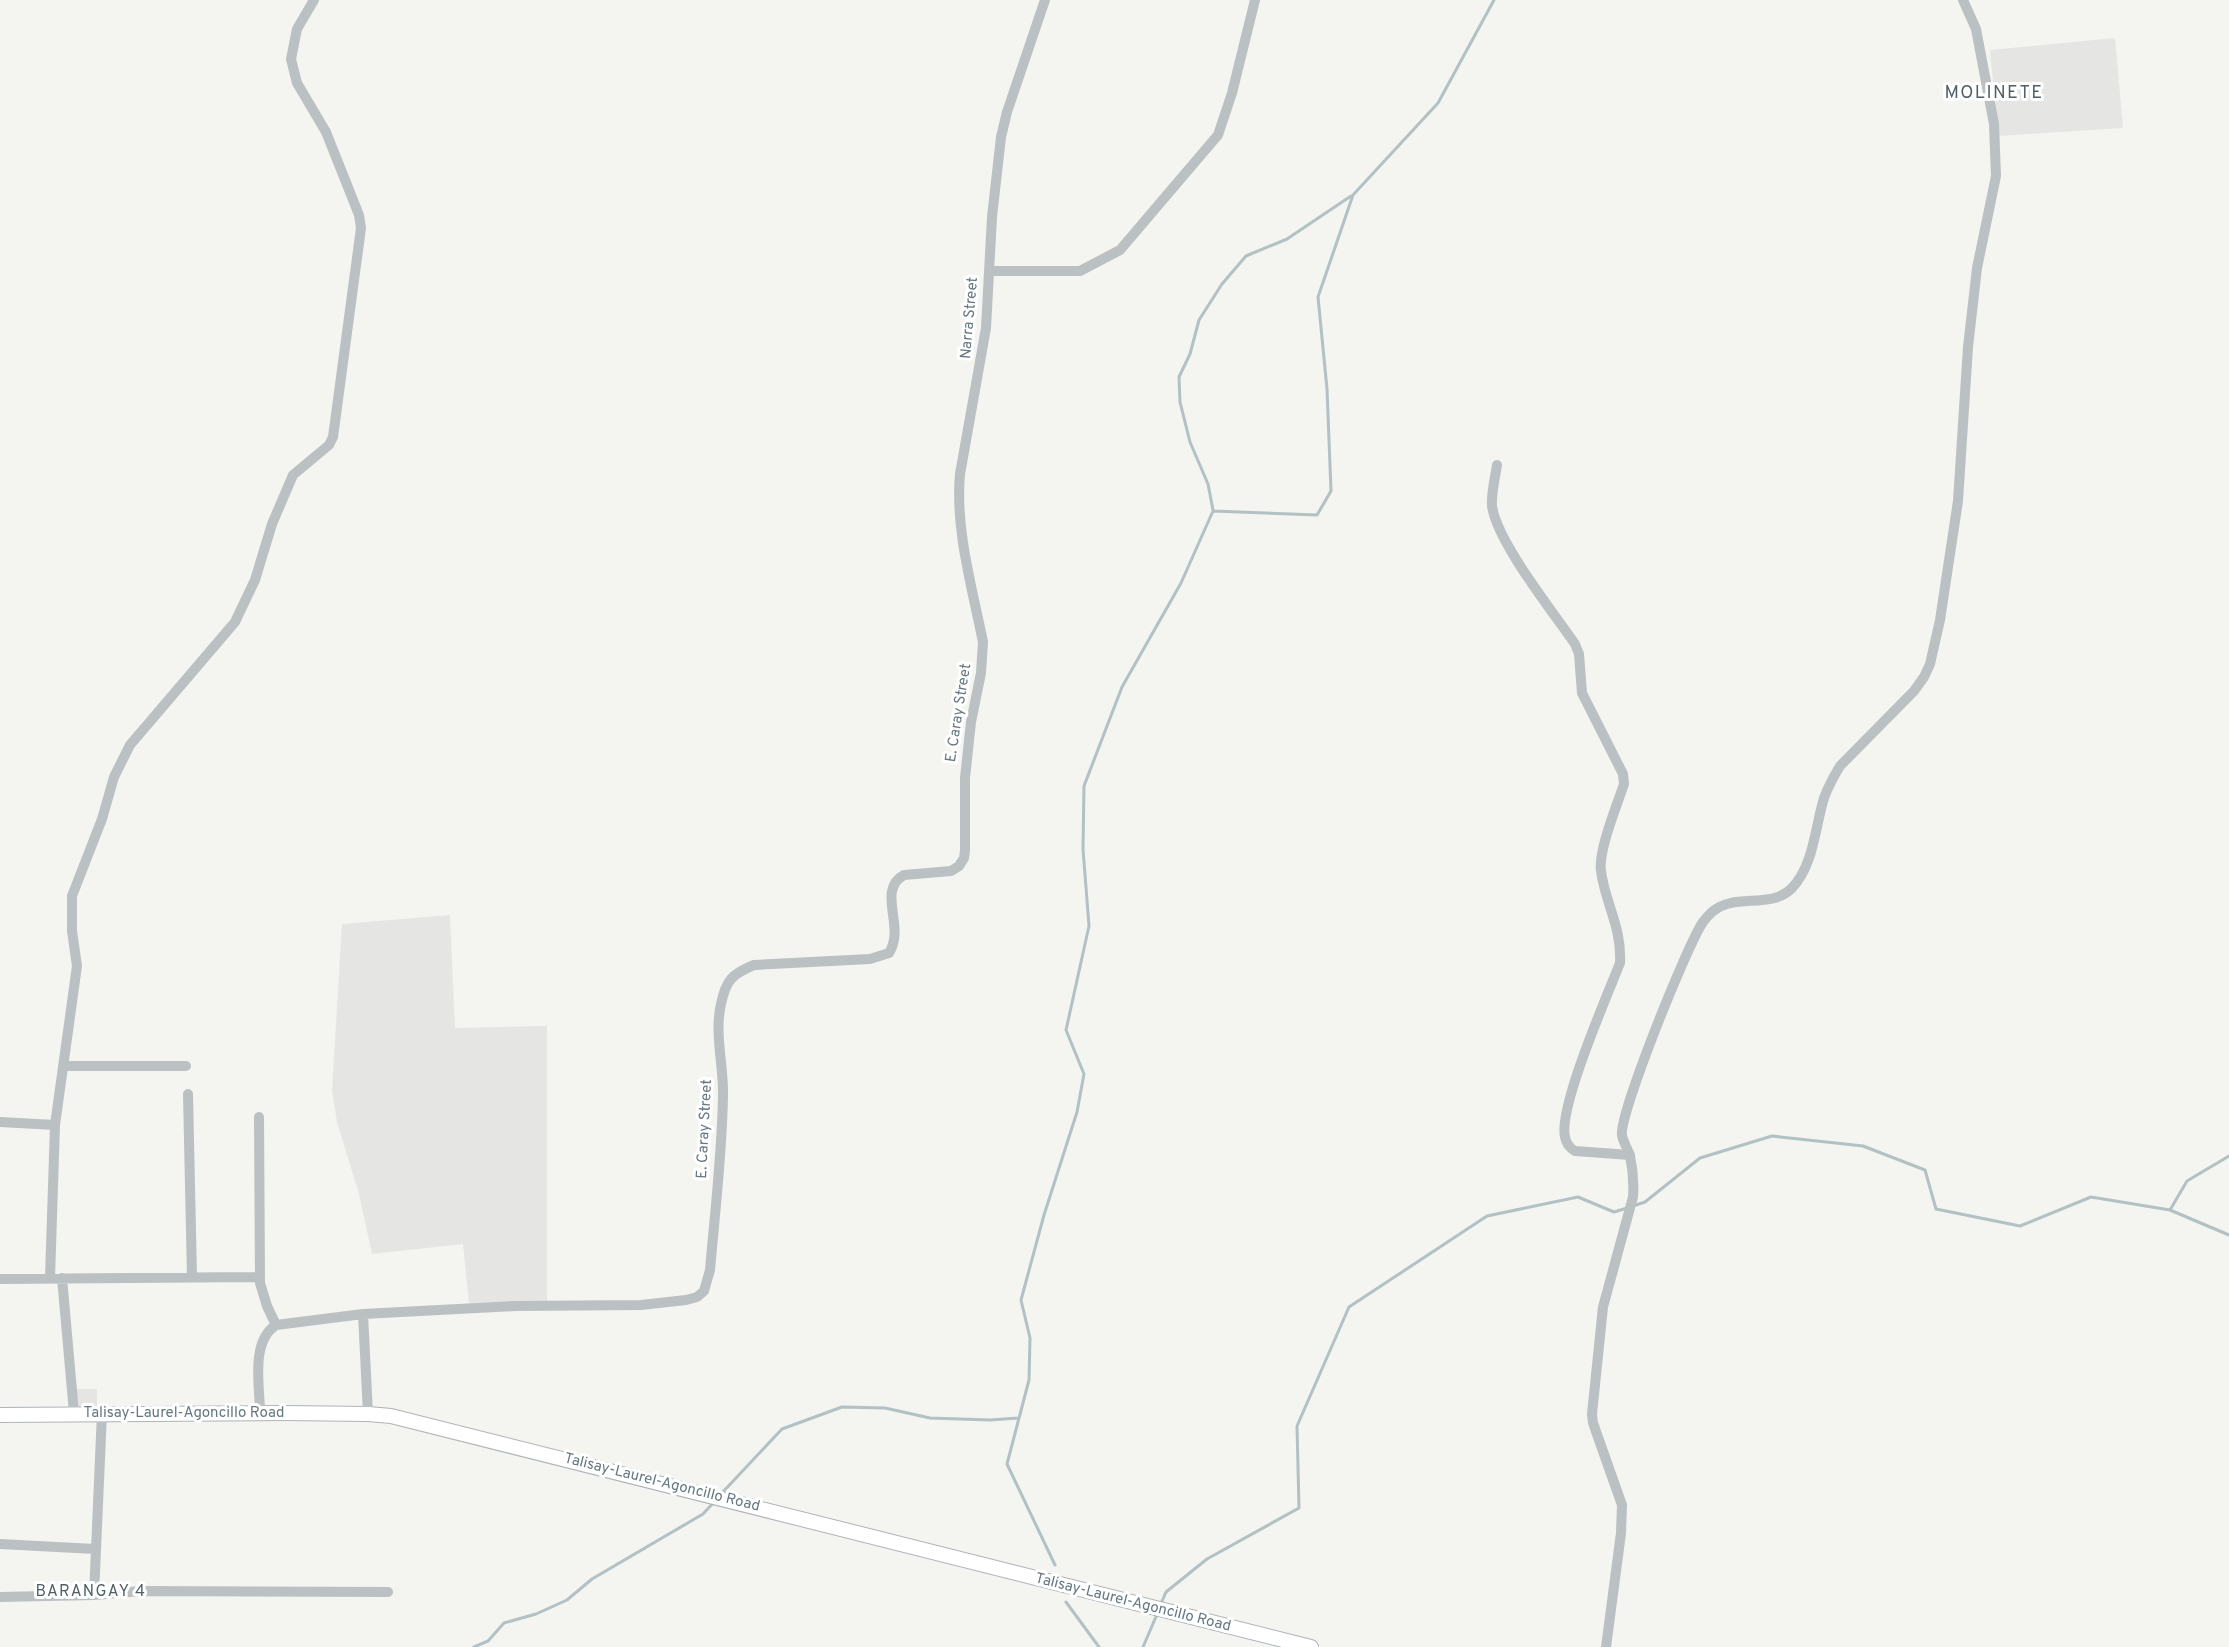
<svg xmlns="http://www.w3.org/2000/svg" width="2229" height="1647" font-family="Overpass,sans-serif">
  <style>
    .built { fill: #e5e5e4 }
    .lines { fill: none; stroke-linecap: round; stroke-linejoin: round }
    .stream { stroke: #b2c1c3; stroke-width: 3 }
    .major-casing { stroke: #aeb4b7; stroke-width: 16 }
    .minor { stroke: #bbc0c2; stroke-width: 10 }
    .major { stroke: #fff; stroke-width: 14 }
    .labels { text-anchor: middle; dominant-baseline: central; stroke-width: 6; stroke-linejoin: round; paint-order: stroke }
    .street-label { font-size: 15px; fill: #657880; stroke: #fff }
    .neighbourhood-label { font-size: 16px; letter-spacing: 1.5px; fill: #526065; stroke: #fff }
    .quarter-label { font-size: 18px; letter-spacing: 1.5px; fill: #526065; stroke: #fff }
  </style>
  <rect width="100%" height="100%" fill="#f4f4f0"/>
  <path class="built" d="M 2115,38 L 2123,128 L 1998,136 L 1990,50 Z
    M 450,915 L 455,1028 L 547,1026 L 547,1301 L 469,1303 L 463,1244 L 372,1254 L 359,1194 L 337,1122 L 332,1091 L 342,924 Z
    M 76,1389 L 97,1389 L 97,1407 L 77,1408 Z"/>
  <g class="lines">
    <path class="stream" d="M 1213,510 L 1208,484 L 1190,442 L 1180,402 L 1179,377 L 1190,354 L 1199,320 L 1222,284 L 1246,256 L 1287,239 L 1351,196
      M 1633,1206 L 1645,1202 L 1700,1158 L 1772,1136 L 1863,1146 L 1925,1170 L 1936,1209 L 2020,1226 L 2091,1197 L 2170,1210 L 2229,1235
      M 2170,1210 L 2187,1181 L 2229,1156
      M 721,1494 L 782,1429 L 842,1407 L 885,1408 L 930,1418 L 990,1420 L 1019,1418
      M 1055,1565 L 1007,1464 L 1029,1380 L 1030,1338 L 1021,1300 L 1044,1215 L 1077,1112 L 1084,1074 L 1066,1030 L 1089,926 L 1083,849 L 1084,786 L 1122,687 L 1181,583 L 1213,511 L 1317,515 L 1331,491 L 1327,389 L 1318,297 L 1353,195 L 1438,103 L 1494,0
      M 1066,1602 L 1099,1647
      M 1160,1606 L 1166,1592 L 1207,1559 L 1299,1508 L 1297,1426 L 1349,1307 L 1487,1216 L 1578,1197 L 1614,1212 L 1627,1208
      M 474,1647 L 488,1641 L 504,1623 L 536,1614 L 567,1600 L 592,1579 L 703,1514 L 715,1501
      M 1143,1647 L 1158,1612"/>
    <g class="major-casing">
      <path id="major" d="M 0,1415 L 284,1413 L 368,1414 L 391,1416 L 1311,1647"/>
    </g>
    <path class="minor" d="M 990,271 L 1080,271 L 1120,250 L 1218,135 L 1232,93 L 1255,0
      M 1497,465 C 1495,478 1491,494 1492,506 C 1497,542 1553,612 1575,644 L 1579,654 L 1582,693 L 1623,774 L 1624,784 C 1617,805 1598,851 1601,871 C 1605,903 1622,927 1620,963 C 1607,996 1558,1108 1565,1137 C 1566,1143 1570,1148 1575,1151 L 1630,1155
      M 63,1066 L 186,1066
      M 188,1094 L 192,1277
      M 259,1117 L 260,1283 L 267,1306 L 276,1325
      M 0,1122 L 55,1125
      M 50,1278 L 55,1125 L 77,966 L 72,931 L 72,896 L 102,819 L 114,777 L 130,745 L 235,622 L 255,580 L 272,524 L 293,475 L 329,445 L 333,437 L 361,228 L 359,215 L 326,132 L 297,83 L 291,59 L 297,29 L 314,0
      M 62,1278 L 74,1413
      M 0,1279 L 260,1277
      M 363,1314 L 368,1414
      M 260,1413 C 260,1387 250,1342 276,1325 L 363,1314 L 515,1306 L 641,1305 L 686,1300 L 697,1297 L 704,1291 L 710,1270 C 715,1212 722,1154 723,1096 C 724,1066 714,1034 721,1004 C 726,980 732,974 754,965 L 870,959 L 889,953 C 906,927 876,890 904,875 L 951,871 L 959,866 L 964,858 L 965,850 L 965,778 L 971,722 L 981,673 L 983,642 C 972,587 955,529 960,474 L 986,328 L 992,217 L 1001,137 L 1007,112 L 1045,0
      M 0,1544 L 95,1549
      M 94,1595 L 102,1413
      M 0,1597 L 94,1595 L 141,1591 L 388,1592
      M 1606,1647 L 1621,1533 L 1622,1505 L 1593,1423 L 1592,1414 L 1603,1307 L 1633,1197 C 1634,1183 1633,1170 1630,1156 C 1628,1149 1623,1142 1622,1135 C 1619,1114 1688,943 1703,922 C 1705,919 1709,915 1712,912 C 1734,892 1771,910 1792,888 C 1814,865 1815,827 1824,798 C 1828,787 1834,776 1840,766 L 1914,691 L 1924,677 L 1930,664 L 1940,620 L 1958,501 L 1968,347 L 1977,268 L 1996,176 L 1994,124 L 1976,29 L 1963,0"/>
    <use href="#major" class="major"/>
  </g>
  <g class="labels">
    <g class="street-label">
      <text transform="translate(970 318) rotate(-85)">Narra Street</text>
      <text transform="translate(959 713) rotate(-81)">E. Caray Street</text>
      <text transform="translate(705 1129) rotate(-87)">E. Caray Street</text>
      <text x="184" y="1413">Talisay-Laurel-Agoncillo Road</text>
      <text transform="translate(662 1483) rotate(14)">Talisay-Laurel-Agoncillo Road</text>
      <text transform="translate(1133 1603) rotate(14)">Talisay-Laurel-Agoncillo Road</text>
    </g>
    <g class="neighbourhood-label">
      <text x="91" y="1592">BARANGAY 4</text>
    </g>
    <g class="quarter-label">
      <text x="1994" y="93">MOLINETE</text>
    </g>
  </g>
</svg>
